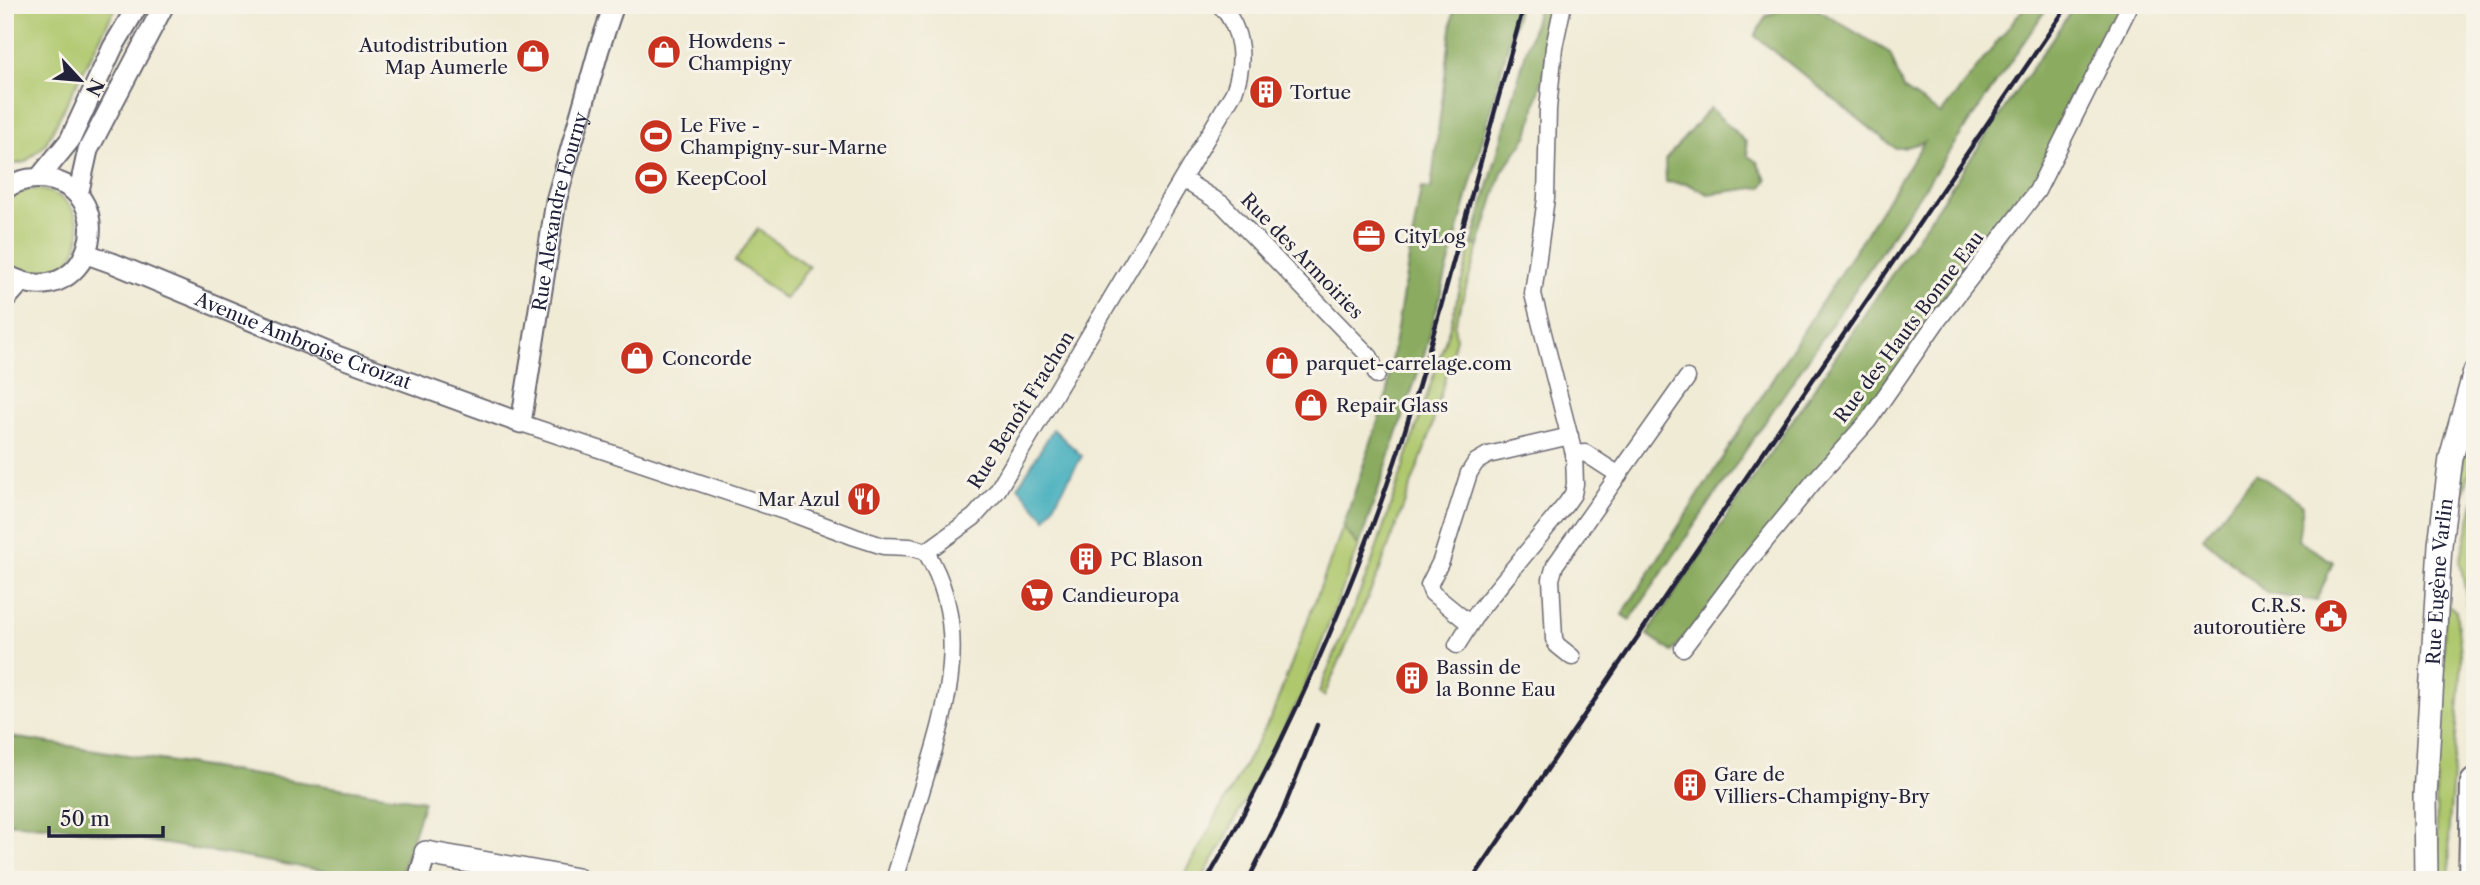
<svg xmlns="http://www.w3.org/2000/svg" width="2480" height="885" font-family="'Libre Caslon Text',serif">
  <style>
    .green { fill: #afc86d; stroke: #687554; stroke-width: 2 }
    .forest { fill: #8bac60; stroke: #56674e; stroke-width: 2 }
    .water { fill: #3dacbb; stroke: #30677b; stroke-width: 2 }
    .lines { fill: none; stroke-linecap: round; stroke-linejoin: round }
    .minor-casing { stroke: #6a6871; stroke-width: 19 }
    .tertiary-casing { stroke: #6a6871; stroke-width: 23 }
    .secondary-casing { stroke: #6a6871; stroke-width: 26 }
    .motorway-casing { stroke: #6a6871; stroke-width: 32 }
    .minor { stroke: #fff; stroke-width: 16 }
    .tertiary { stroke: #fff; stroke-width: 19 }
    .secondary { stroke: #fff; stroke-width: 23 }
    .motorway { stroke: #fff; stroke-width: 28 }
    .rail { stroke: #22223b; stroke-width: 4.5 }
    .labels { text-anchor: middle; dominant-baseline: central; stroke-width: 6; stroke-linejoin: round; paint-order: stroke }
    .poi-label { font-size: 19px; fill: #22223b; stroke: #f7f3e8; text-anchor: start }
    .street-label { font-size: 19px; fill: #22223b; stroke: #f7f3e8 }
  </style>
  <rect width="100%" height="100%" fill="#f7f3e8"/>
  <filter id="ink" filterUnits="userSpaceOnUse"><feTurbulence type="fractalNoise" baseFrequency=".0143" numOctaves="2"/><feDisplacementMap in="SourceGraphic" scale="14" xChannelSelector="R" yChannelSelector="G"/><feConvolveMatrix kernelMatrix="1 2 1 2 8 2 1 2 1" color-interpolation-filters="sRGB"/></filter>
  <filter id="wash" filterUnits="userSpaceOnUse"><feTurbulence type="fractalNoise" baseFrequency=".00686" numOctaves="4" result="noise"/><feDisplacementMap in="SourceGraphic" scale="28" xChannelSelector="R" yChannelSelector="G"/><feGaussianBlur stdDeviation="1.57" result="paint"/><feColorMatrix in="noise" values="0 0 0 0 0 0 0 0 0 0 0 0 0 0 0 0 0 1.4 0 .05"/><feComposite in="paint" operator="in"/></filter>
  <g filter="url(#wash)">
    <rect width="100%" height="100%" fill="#f0ebd5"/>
    <path class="green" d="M 5,5 L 117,5 L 45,145 L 25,162 L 5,166 Z
      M 31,189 C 90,189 97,267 40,274 C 27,276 15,270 5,262 L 5,202 L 21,192 Z
      M 758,229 L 809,267 L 785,299 L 735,261 Z
      M 1472,244 L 1479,246 L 1454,326 L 1456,338 L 1429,437 L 1379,572 L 1324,696 L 1319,692 L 1371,565 L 1449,329 Z
      M 2475,409 L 2475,454 L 2455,523 L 2457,492 Z
      M 2475,499 L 2475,576 L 2468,606 L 2460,561 Z
      M 1343,527 L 1359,546 L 1301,696 L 1221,846 L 1201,880 L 1182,880 L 1272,715 Z
      M 2446,604 L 2456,610 L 2462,662 L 2449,825 L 2450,880 L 2438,880 L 2436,791 Z"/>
    <path class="forest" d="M 1454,5 L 1519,5 L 1425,352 L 1359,546 L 1343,527 L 1388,391 L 1389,374 L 1421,188 L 1431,189 Z
      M 1539,5 L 1561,5 L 1528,135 L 1502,172 L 1479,246 L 1472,244 Z
      M 1792,5 L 1810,5 L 1890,53 L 1903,89 L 1941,114 L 2026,5 L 2049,5 L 1630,620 L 1622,615 L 1924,142 L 1903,148 L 1895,148 L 1755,36 L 1766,16 Z
      M 2075,5 L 2126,5 L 2041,187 L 1861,428 L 1672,652 L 1647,634 Z
      M 1710,108 L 1746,142 L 1748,156 L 1757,162 L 1767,180 L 1762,187 L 1708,194 L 1688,184 L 1666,182 L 1665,160 Z
      M 2256,473 L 2303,505 L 2298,540 L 2333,562 L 2317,601 L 2268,594 L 2203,538 Z
      M 5,736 L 424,801 L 399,880 L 378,880 L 72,828 L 5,823 Z"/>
    <path class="water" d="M 1053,429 L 1082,456 L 1046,519 L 1018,487 Z"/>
  </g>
  <g filter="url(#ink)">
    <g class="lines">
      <g class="minor-casing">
        <path id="minor" d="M 1184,180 L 1222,204 L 1370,357 L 1377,375
          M 521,423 L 799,516 L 855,537 L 883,546 L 910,547 L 926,552
          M 1574,454 L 1585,453 L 1619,475
          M 926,552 L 974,517 L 997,491 L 1234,92 C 1245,63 1243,29 1220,5
          M 1470,624 L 1432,593 L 1429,585 L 1441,561 L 1469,473 L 1476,462 L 1488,455 L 1570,436
          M 1457,645 L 1477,613 L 1566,504 L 1573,494 L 1575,484 L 1574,454 L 1533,294 L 1546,198 L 1548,109 L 1554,47 L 1563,5
          M 1683,648 L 1748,562 L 1816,479 L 1868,421 L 1935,324 L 2037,191 L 2130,5
          M 1572,657 L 1557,645 L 1554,639 L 1551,579 L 1555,565 L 1687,378
          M 894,880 C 904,847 914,814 924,782 C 948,706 971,626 926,552"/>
      </g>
      <g class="tertiary-casing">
        <g id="tertiary">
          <path d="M 39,178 L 70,140 L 113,47 L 138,5"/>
          <path d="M 5,189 C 17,180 31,177 46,179 C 126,191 89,321 5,274"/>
          <path d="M 78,195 L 88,150 L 164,5"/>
          <path id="s1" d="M 87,254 L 115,264 L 337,356 L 521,423 L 556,201 L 599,49 L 614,5"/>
          <path d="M 5,300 L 20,283"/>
          <path d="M 418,880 L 426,853"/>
        </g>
      </g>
      <g class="secondary-casing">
        <g id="secondary">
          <path d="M 426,853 L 577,880"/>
          <path id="s2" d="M 2426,880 L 2425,795 L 2440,545 L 2451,458 L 2475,372"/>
        </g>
      </g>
      <g class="motorway-casing">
        <path id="motorway" d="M 2473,880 L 2475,783"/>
      </g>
      <use href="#minor" class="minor"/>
      <use href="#tertiary" class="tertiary"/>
      <use href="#secondary" class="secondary"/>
      <use href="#motorway" class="motorway"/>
      <path class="rail" d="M 1207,880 C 1279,754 1340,621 1387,485 C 1412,413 1432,339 1452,266 C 1476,179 1500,92 1524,5
        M 1248,880 L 1282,813 L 1317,725
        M 1472,880 L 2068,5"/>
    </g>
  </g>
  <defs>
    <g id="shop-disc" transform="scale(1.75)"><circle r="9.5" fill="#c8321e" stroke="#f7f3e8"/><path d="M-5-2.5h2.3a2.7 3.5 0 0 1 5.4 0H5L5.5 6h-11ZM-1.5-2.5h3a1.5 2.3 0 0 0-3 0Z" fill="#fff"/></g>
    <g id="building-disc" transform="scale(1.75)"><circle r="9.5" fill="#c8321e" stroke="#f7f3e8"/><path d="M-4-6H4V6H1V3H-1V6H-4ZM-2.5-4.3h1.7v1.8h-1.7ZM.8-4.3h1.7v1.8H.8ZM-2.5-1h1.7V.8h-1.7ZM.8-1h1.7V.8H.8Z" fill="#fff"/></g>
    <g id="stadium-disc" transform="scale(1.75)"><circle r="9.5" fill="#c8321e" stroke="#f7f3e8"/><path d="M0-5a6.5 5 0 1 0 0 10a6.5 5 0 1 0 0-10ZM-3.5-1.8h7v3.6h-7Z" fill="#fff"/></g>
    <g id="office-disc" transform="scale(1.75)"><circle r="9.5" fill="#c8321e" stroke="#f7f3e8"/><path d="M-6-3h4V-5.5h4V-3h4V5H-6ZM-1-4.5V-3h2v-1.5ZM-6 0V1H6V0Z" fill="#fff"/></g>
    <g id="restaurant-disc" transform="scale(1.75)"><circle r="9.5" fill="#c8321e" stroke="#f7f3e8"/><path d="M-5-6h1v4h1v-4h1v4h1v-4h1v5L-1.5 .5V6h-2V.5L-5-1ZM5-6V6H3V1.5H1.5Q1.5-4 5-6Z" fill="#fff"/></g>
    <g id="supermarket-disc" transform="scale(1.75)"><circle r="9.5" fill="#c8321e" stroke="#f7f3e8"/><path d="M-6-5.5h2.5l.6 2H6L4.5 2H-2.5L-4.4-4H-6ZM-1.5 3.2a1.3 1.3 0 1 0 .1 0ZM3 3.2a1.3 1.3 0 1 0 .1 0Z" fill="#fff"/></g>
    <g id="civic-disc" transform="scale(1.75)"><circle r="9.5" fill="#c8321e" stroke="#f7f3e8"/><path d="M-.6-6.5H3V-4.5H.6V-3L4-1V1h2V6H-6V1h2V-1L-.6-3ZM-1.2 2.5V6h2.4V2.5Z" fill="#fff"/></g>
  </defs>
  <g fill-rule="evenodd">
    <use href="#shop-disc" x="664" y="52"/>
    <use href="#shop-disc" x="533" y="56"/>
    <use href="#building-disc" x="1266" y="92"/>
    <use href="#stadium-disc" x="656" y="136"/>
    <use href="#stadium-disc" x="651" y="178"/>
    <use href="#office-disc" x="1369" y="236"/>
    <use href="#shop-disc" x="637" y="358"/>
    <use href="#shop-disc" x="1282" y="363"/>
    <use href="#shop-disc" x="1311" y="405"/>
    <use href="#restaurant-disc" x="864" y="499"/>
    <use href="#building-disc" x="1086" y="559"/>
    <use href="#supermarket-disc" x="1037" y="595"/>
    <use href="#civic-disc" x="2331" y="616"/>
    <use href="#building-disc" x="1412" y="678"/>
    <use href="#building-disc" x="1690" y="785"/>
  </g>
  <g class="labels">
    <g class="poi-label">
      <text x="688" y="41">Howdens -<tspan x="688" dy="22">Champigny</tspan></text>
      <text x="508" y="45" text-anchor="end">Autodistribution<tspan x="508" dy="22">Map Aumerle</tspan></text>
      <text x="1290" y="92">Tortue</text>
      <text x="680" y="125">Le Five -<tspan x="680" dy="22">Champigny-sur-Marne</tspan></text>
      <text x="676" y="178">KeepCool</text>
      <text x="1394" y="236">CityLog</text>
      <text x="662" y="358">Concorde</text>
      <text x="1306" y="363">parquet-carrelage.com</text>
      <text x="1336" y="405">Repair Glass</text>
      <text x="840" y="499" text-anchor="end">Mar Azul</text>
      <text x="1110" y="559">PC Blason</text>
      <text x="1062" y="595">Candieuropa</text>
      <text x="2306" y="605" text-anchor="end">C.R.S.<tspan x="2306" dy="22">autoroutière</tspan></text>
      <text x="1436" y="667">Bassin de<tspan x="1436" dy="22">la Bonne Eau</tspan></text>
      <text x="1714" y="774">Gare de<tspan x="1714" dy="22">Villiers-Champigny-Bry</tspan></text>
    </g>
    <g class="street-label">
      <text stroke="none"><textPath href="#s1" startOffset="681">Rue Alexandre Fourny</textPath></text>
      <text transform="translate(1302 256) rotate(46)">Rue des Armoiries</text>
      <text transform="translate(1909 327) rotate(-53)">Rue des Hauts Bonne Eau</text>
      <text stroke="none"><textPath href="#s1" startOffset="233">Avenue Ambroise Croizat</textPath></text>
      <text transform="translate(1021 410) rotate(-58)">Rue Benoît Frachon</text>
      <text stroke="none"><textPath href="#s2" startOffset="299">Rue Eugène Varlin</textPath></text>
    </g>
  </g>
  <rect width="2480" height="885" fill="none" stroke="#f7f3e8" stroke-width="28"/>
  <g transform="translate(80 80) rotate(116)" stroke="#f7f3e8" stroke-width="5" paint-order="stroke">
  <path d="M0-5L12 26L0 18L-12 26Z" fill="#22223b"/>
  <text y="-10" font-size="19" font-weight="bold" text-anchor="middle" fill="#22223b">N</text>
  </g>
  <path d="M49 826v10h114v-10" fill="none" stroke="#22223b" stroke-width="3.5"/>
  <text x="60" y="826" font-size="21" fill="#22223b" stroke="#f7f3e8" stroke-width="5" paint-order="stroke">50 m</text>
</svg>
